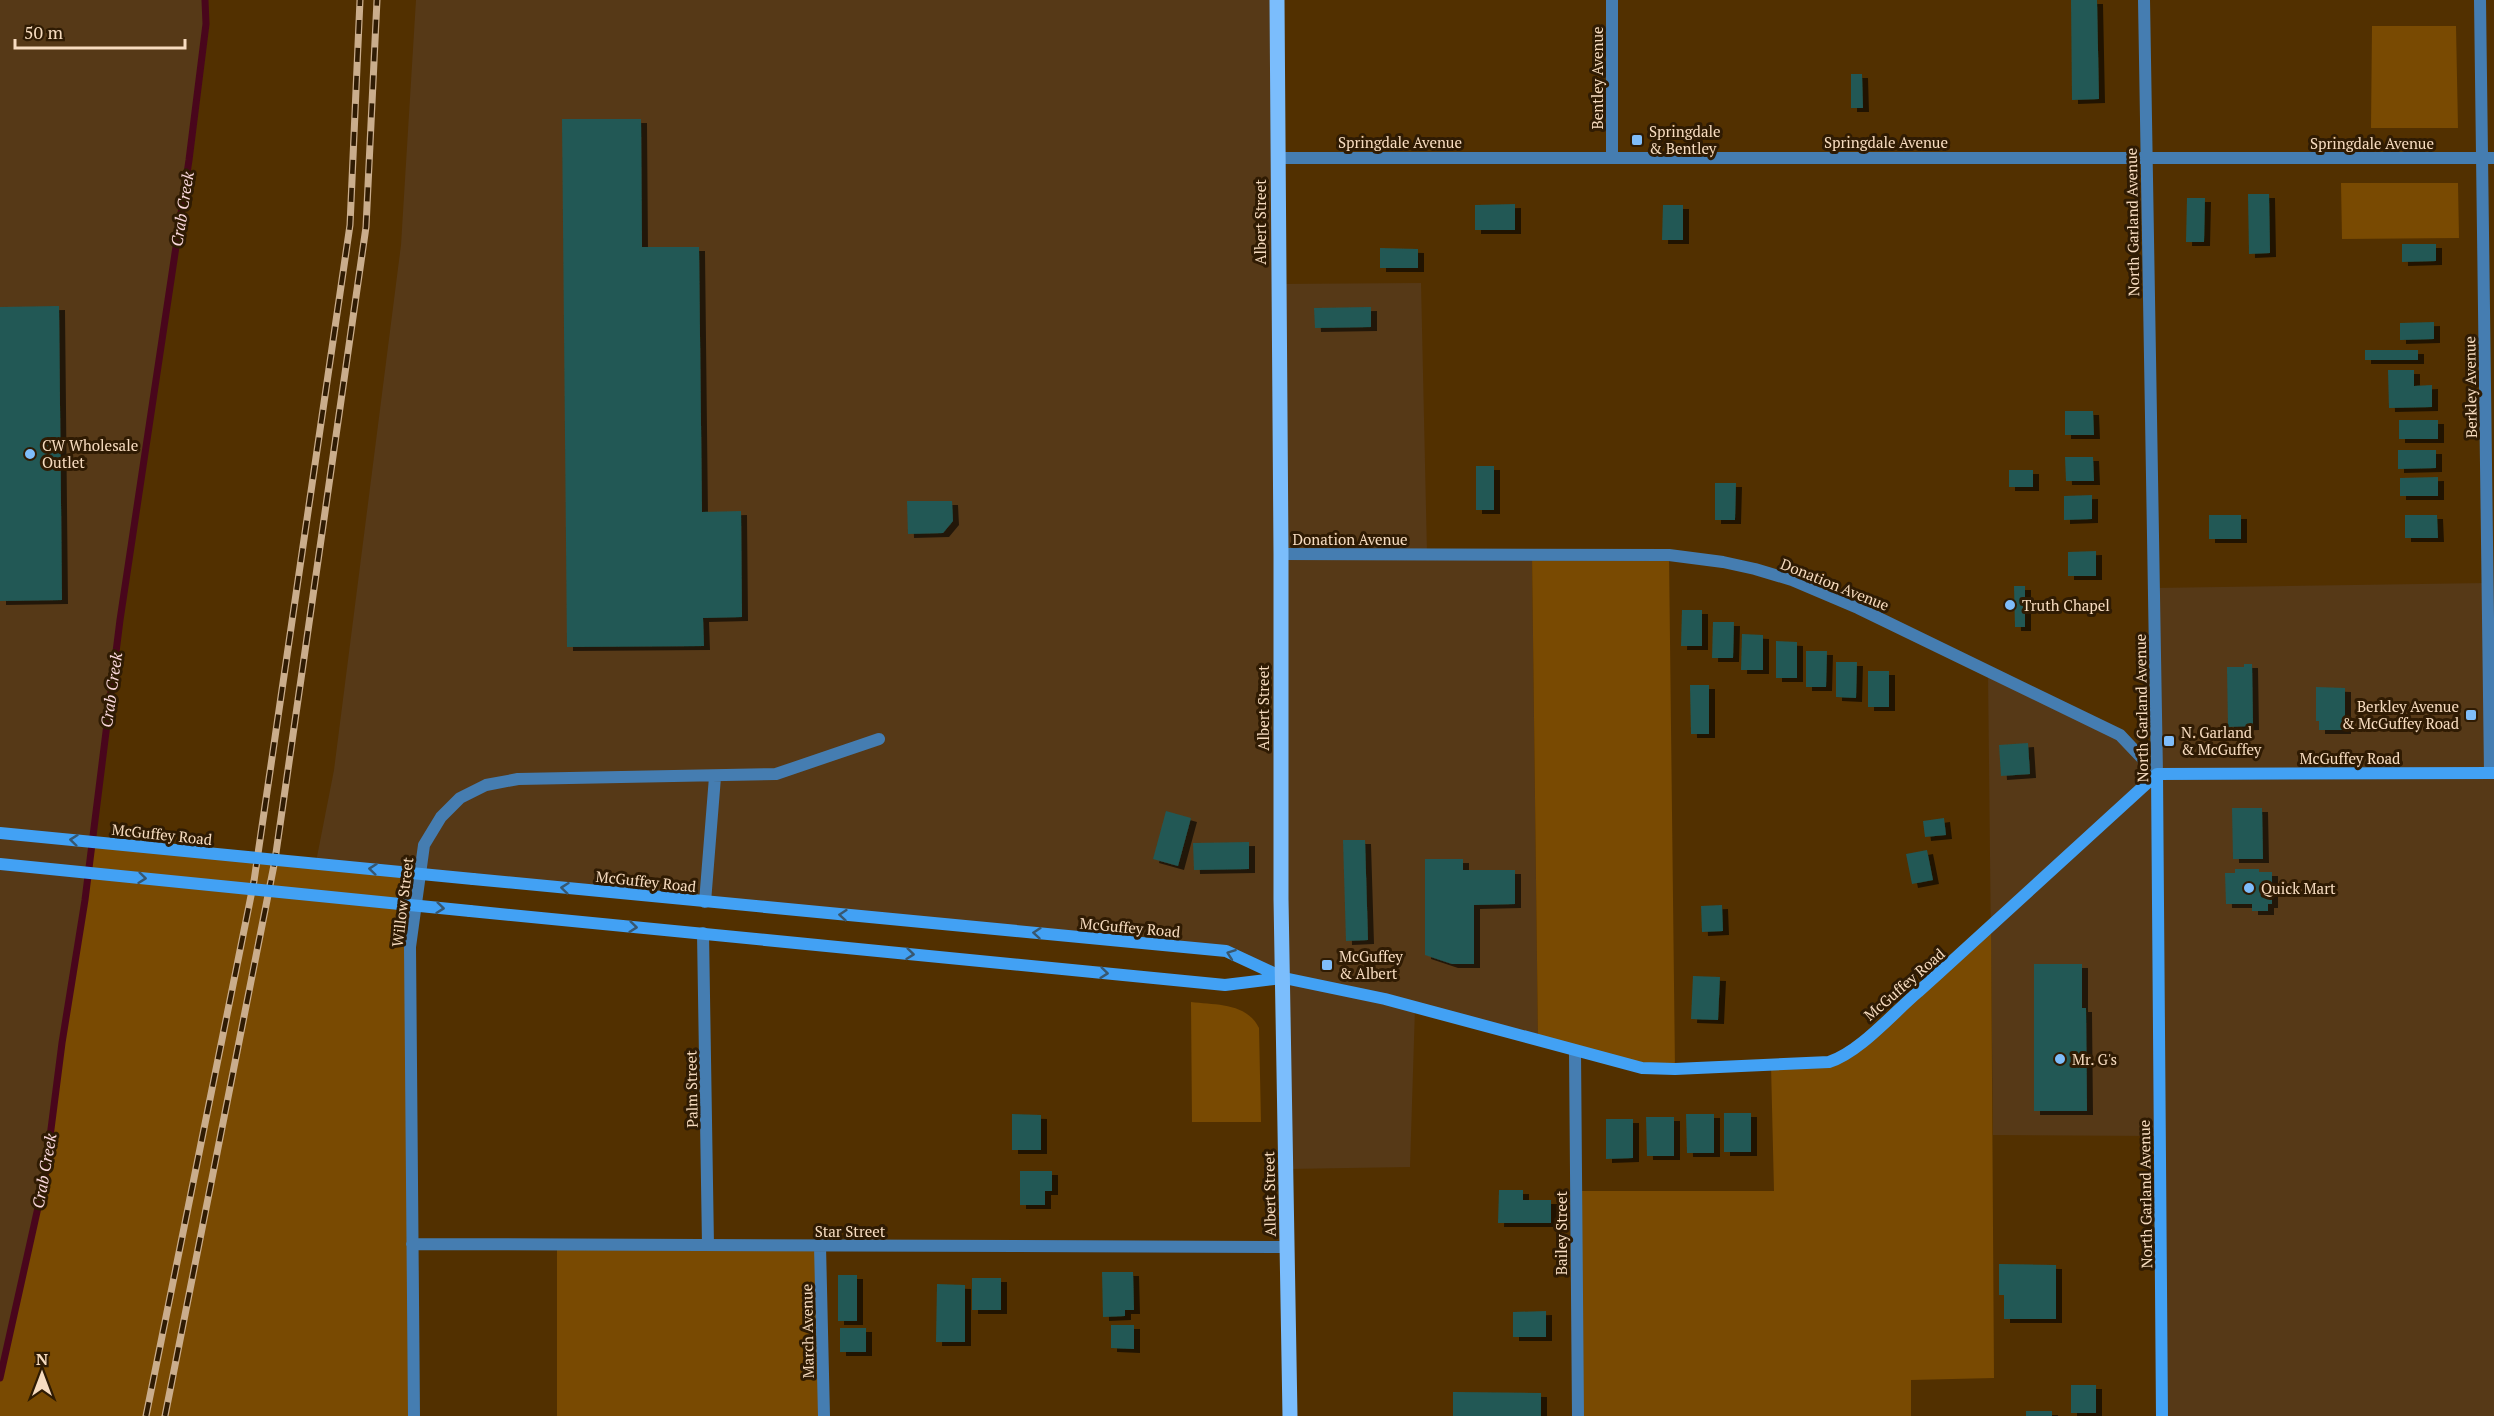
<svg xmlns="http://www.w3.org/2000/svg" width="2494" height="1416" font-family="'PT Serif',serif">
  <style>
    .built { fill: #563917 }
    .green { fill: #794a02 }
    .lines { fill: none; stroke-linecap: round; stroke-linejoin: round }
    .stream { stroke: #49061c; stroke-width: 7 }
    .building { fill: #225854; filter: url(#shadow) }
    .street { stroke: #457db1; stroke-width: 12 }
    .secondary { stroke: #42a1f4; stroke-width: 12 }
    .primary { stroke: #7bbdfc; stroke-width: 15 }
    .rail-casing { stroke: #caad8c; stroke-width: 7 }
    .rail { stroke: #2f1b03; stroke-width: 4.5; stroke-dasharray: 14; stroke-linecap: butt }
    .secondary-bridge { stroke: #42a1f4; stroke-width: 12 }
    .oneway { stroke: #38576f }
    .poi-dot { fill: #7fbdfa; stroke: #2f1b03; stroke-width: 2 }
    .labels { text-anchor: middle; dominant-baseline: central; stroke-width: 6; stroke-linejoin: round; paint-order: stroke }
    .street-label { font-size: 15px; fill: #f7dcc0; stroke: #2f1b03 }
    .poi-label { font-size: 15px; fill: #f7dcc0; stroke: #2f1b03; text-anchor: start }
    .water-label { font-size: 16px; font-style: italic; fill: #fad8dc; stroke: #2f1b03 }
  </style>
  <defs>
    <filter id="shadow"><feDropShadow dx="6" dy="4" stdDeviation="0" flood-color="#0009"/></filter>
  </defs>
  <rect width="100%" height="100%" fill="#523000"/>
  <path class="built" d="M 0,0 L 205,0 L 206,24 L 189,160 L 120,620 L 85,900 L 62,1043 L 45,1176 L 0,1378 Z
    M 416,0 L 1277,0 L 1279,284 L 1421,283 L 1427,554 L 1532,554 L 1538,1041 L 1415,1008 L 1410,1167 L 1287,1169 L 1284,978 L 1226,951 L 316,862 L 334,770 L 401,245 Z
    M 2488,583 L 2494,773 L 2494,1416 L 2162,1416 L 2159,1136 L 1993,1135 L 1988,670 L 2120,735 L 2156,774 L 2154,588 Z"/>
  <path class="green" d="M 2372,26 L 2456,26 L 2458,128 L 2371,128 Z
    M 2341,183 L 2458,183 L 2459,238 L 2342,239 Z
    M 1532,554 L 1669,555 L 1675,1069 L 1538,1041 Z
    M 92,844 L 420,874 L 410,947 L 414,1416 L 0,1416 L 0,1378 L 45,1176 Z
    M 1991,927 L 1994,1378 L 1911,1380 L 1911,1416 L 1578,1416 L 1576,1191 L 1774,1191 L 1771,1065 L 1841,1058 Z
    M 1191,1002 C 1216,1005 1247,1003 1259,1028 L 1261,1122 L 1192,1122 Z
    M 557,1244 L 820,1246 L 824,1416 L 557,1416 Z"/>
  <g class="lines">
    <path class="stream" d="M 0,1378 L 45,1176 L 62,1043 L 85,900 L 120,620 L 189,160 L 206,24 L 205,0"/>
  </g>
  <path class="building" d="M 2071,0 L 2097,0 L 2099,99 L 2072,100 Z
    M 1851,74 L 1862,74 L 1863,108 L 1851,108 Z
    M 562,119 L 641,119 L 642,247 L 699,247 L 702,512 L 741,511 L 742,617 L 703,618 L 704,646 L 567,647 Z
    M 2248,194 L 2269,194 L 2270,253 L 2249,254 Z
    M 2187,198 L 2205,198 L 2204,242 L 2186,242 Z
    M 1515,204 L 1515,230 L 1475,230 L 1475,205 Z
    M 1663,205 L 1683,205 L 1683,240 L 1662,240 Z
    M 2402,244 L 2436,244 L 2436,261 L 2402,262 Z
    M 1380,248 L 1418,249 L 1418,268 L 1380,268 Z
    M 59,306 L 62,600 L 0,601 L 0,307 Z
    M 1371,307 L 1371,327 L 1315,328 L 1314,308 Z
    M 2434,322 L 2434,339 L 2400,340 L 2400,323 Z
    M 2365,350 L 2418,350 L 2418,360 L 2365,360 Z
    M 2388,370 L 2414,370 L 2414,386 L 2432,385 L 2432,407 L 2389,408 Z
    M 2065,411 L 2093,411 L 2094,435 L 2065,435 Z
    M 2399,420 L 2438,420 L 2438,439 L 2399,439 Z
    M 2398,450 L 2436,450 L 2436,468 L 2398,469 Z
    M 2065,457 L 2093,457 L 2094,481 L 2066,481 Z
    M 1476,466 L 1494,466 L 1494,510 L 1476,510 Z
    M 2009,470 L 2033,470 L 2033,487 L 2009,487 Z
    M 2438,477 L 2438,496 L 2400,496 L 2400,478 Z
    M 1715,483 L 1736,483 L 1735,520 L 1715,520 Z
    M 2092,495 L 2092,519 L 2064,520 L 2064,496 Z
    M 907,501 L 952,501 L 953,521 L 943,533 L 908,534 Z
    M 2209,515 L 2241,515 L 2241,539 L 2209,539 Z
    M 2405,515 L 2437,515 L 2438,538 L 2405,538 Z
    M 2096,551 L 2096,576 L 2068,576 L 2068,552 Z
    M 2014,586 L 2025,586 L 2025,627 L 2015,627 Z
    M 1682,610 L 1702,610 L 1702,646 L 1681,646 Z
    M 1713,622 L 1734,622 L 1733,658 L 1712,658 Z
    M 1742,634 L 1763,635 L 1763,670 L 1741,670 Z
    M 1776,641 L 1797,642 L 1797,678 L 1776,678 Z
    M 1806,651 L 1827,651 L 1826,687 L 1806,687 Z
    M 1836,662 L 1857,662 L 1856,698 L 1836,697 Z
    M 2244,664 L 2252,664 L 2253,726 L 2228,727 L 2227,667 L 2244,667 Z
    M 1868,671 L 1889,671 L 1889,707 L 1868,707 Z
    M 1690,685 L 1709,685 L 1709,734 L 1691,734 Z
    M 2316,687 L 2345,688 L 2345,730 L 2319,730 L 2319,721 L 2316,721 Z
    M 2028,743 L 2030,774 L 2001,776 L 1999,745 Z
    M 2232,808 L 2262,808 L 2263,859 L 2233,859 Z
    M 1166,811 L 1191,818 L 1178,866 L 1153,859 Z
    M 1944,818 L 1946,835 L 1925,837 L 1923,821 Z
    M 1343,840 L 1365,840 L 1368,940 L 1346,941 Z
    M 1249,842 L 1249,869 L 1194,870 L 1193,843 Z
    M 1927,850 L 1933,880 L 1912,884 L 1906,854 Z
    M 1425,859 L 1463,859 L 1463,870 L 1515,870 L 1515,904 L 1474,905 L 1474,964 L 1452,964 L 1425,955 Z
    M 2235,869 L 2259,869 L 2259,872 L 2272,872 L 2272,904 L 2268,904 L 2268,911 L 2252,911 L 2252,904 L 2226,904 L 2225,873 L 2235,873 Z
    M 1722,905 L 1723,931 L 1702,932 L 1701,906 Z
    M 2034,964 L 2082,964 L 2082,1008 L 2086,1008 L 2087,1111 L 2034,1111 Z
    M 1693,976 L 1720,977 L 1718,1020 L 1691,1019 Z
    M 1724,1113 L 1751,1113 L 1751,1152 L 1724,1152 Z
    M 1012,1114 L 1041,1115 L 1041,1150 L 1012,1150 Z
    M 1686,1114 L 1714,1114 L 1714,1153 L 1687,1153 Z
    M 1646,1117 L 1674,1117 L 1674,1156 L 1647,1156 Z
    M 1606,1119 L 1633,1119 L 1633,1158 L 1606,1159 Z
    M 1020,1171 L 1052,1171 L 1052,1191 L 1045,1191 L 1045,1205 L 1020,1205 Z
    M 1499,1190 L 1523,1190 L 1523,1200 L 1551,1200 L 1551,1223 L 1498,1223 Z
    M 1999,1264 L 2056,1265 L 2056,1319 L 2004,1319 L 2004,1295 L 1999,1295 Z
    M 1102,1272 L 1133,1272 L 1134,1310 L 1125,1310 L 1125,1316 L 1103,1317 Z
    M 838,1275 L 857,1275 L 857,1321 L 838,1321 Z
    M 972,1278 L 1001,1278 L 1001,1310 L 972,1310 Z
    M 937,1284 L 965,1285 L 965,1342 L 936,1342 Z
    M 1546,1311 L 1546,1337 L 1513,1337 L 1513,1312 Z
    M 1111,1325 L 1134,1325 L 1134,1349 L 1111,1348 Z
    M 840,1328 L 866,1328 L 866,1352 L 840,1352 Z
    M 2071,1385 L 2096,1385 L 2096,1413 L 2071,1413 Z
    M 1453,1392 L 1541,1393 L 1541,1416 L 1453,1416 Z
    M 2026,1411 L 2052,1411 L 2052,1416 L 2026,1416 Z"/>
  <g class="lines">
    <path class="street" d="M 1612,0 L 1612,156
      M 2144,0 L 2157,774
      M 2480,0 L 2490,773
      M 1278,158 L 2494,158
      M 1281,554 L 1669,555 L 1723,562 L 1755,569 L 1792,580 L 1858,608 L 2120,735 L 2157,774
      M 705,902 L 715,777
      M 703,933 L 708,1245
      M 1575,1051 L 1578,1416
      M 412,1244 L 1288,1247
      M 820,1246 L 824,1416
      M 414,1416 L 410,947 L 424,845 L 441,817 L 460,798 L 486,785 L 518,779 L 776,774 L 879,739"/>
    <path class="secondary" d="M 2157,774 L 2162,1416
      M 473,879 L 1226,951 L 1284,978 L 1385,999 L 1642,1068 L 1675,1069 L 1829,1062 C 1860,1052 1893,1013 1918,992 C 1998,920 2077,847 2157,774 L 2494,773
      M 470,911 L 1225,985 L 1282,978"/>
    <path class="primary" d="M 1277,0 L 1281,554 L 1281,899 L 1290,1416"/>
    <g class="rail-casing">
      <path id="rail" d="M 146,1416 L 254,881 L 350,225 L 360,0
        M 165,1416 L 275,860 L 366,227 L 377,0"/>
    </g>
    <use href="#rail" class="rail"/>
    <path class="secondary-bridge" d="M 0,833 L 473,879
      M 0,864 L 470,911"/>
  </g>
  <defs><path id="oneway-chevron" d="M-2-3.5L2.5 0L-2 3.5" fill="none" stroke-width="1.6" stroke-linecap="round" stroke-linejoin="round" transform="scale(1.5)"/></defs>
  <g class="oneway">
    <use href="#oneway-chevron" transform="translate(74 840) rotate(-174)"/>
    <use href="#oneway-chevron" transform="translate(373 869) rotate(-174)"/>
    <use href="#oneway-chevron" transform="translate(142 878) rotate(6)"/>
    <use href="#oneway-chevron" transform="translate(565 888) rotate(-174)"/>
    <use href="#oneway-chevron" transform="translate(440 908) rotate(6)"/>
    <use href="#oneway-chevron" transform="translate(843 915) rotate(-175)"/>
    <use href="#oneway-chevron" transform="translate(633 927) rotate(6)"/>
    <use href="#oneway-chevron" transform="translate(1037 933) rotate(-175)"/>
    <use href="#oneway-chevron" transform="translate(910 954) rotate(6)"/>
    <use href="#oneway-chevron" transform="translate(1231 954) rotate(-160)"/>
    <use href="#oneway-chevron" transform="translate(1104 973) rotate(6)"/>
  </g>
  <g class="poi-dot">
    <rect x="1631" y="134" width="12" height="12" rx="3"/>
    <circle cx="30" cy="454" r="6"/>
    <circle cx="2010" cy="605" r="6"/>
    <rect x="2465" y="709" width="12" height="12" rx="3"/>
    <rect x="2163" y="735" width="12" height="12" rx="3"/>
    <circle cx="2249" cy="888" r="6"/>
    <rect x="1321" y="959" width="12" height="12" rx="3"/>
    <circle cx="2060" cy="1059" r="6"/>
  </g>
  <g class="labels">
    <g class="street-label">
      <text transform="translate(1597 78) rotate(-90)">Bentley Avenue</text>
      <text x="1400" y="142">Springdale Avenue</text>
      <text x="1886" y="142">Springdale Avenue</text>
      <text x="2372" y="143">Springdale Avenue</text>
      <text transform="translate(1260 222) rotate(-90)">Albert Street</text>
      <text transform="translate(2132 222) rotate(-91)">North Garland Avenue</text>
      <text transform="translate(2470 387) rotate(-91)">Berkley Avenue</text>
      <text x="1350" y="539">Donation Avenue</text>
      <text transform="translate(1835 584) rotate(22)">Donation Avenue</text>
      <text transform="translate(1263 708) rotate(-90)">Albert Street</text>
      <text transform="translate(2141 708) rotate(-91)">North Garland Avenue</text>
      <text x="2350" y="758">McGuffey Road</text>
      <text transform="translate(162 834) rotate(6)">McGuffey Road</text>
      <text transform="translate(646 881) rotate(6)">McGuffey Road</text>
      <text transform="translate(402 902) rotate(-83)">Willow Street</text>
      <text transform="translate(1130 927) rotate(5)">McGuffey Road</text>
      <text transform="translate(1904 984) rotate(-41)">McGuffey Road</text>
      <text transform="translate(691 1089) rotate(-91)">Palm Street</text>
      <text transform="translate(1269 1194) rotate(-91)">Albert Street</text>
      <text transform="translate(2145 1194) rotate(-91)">North Garland Avenue</text>
      <text x="850" y="1231">Star Street</text>
      <text transform="translate(1561 1233) rotate(-90)">Bailey Street</text>
      <text transform="translate(807 1331) rotate(-91)">March Avenue</text>
    </g>
    <g class="poi-label">
      <text x="1649" y="131">Springdale<tspan x="1649" dy="17">&amp; Bentley</tspan></text>
      <text x="42" y="445">CW Wholesale<tspan x="42" dy="17">Outlet</tspan></text>
      <text x="2022" y="605">Truth Chapel</text>
      <text x="2459" y="706" text-anchor="end">Berkley Avenue<tspan x="2459" dy="17">&amp; McGuffey Road</tspan></text>
      <text x="2181" y="732">N. Garland<tspan x="2181" dy="17">&amp; McGuffey</tspan></text>
      <text x="2261" y="888">Quick Mart</text>
      <text x="1339" y="956">McGuffey<tspan x="1339" dy="17">&amp; Albert</tspan></text>
      <text x="2072" y="1059">Mr. G's</text>
    </g>
    <g class="water-label">
      <text transform="translate(182 209) rotate(-81)">Crab Creek</text>
      <text transform="translate(111 690) rotate(-82)">Crab Creek</text>
      <text transform="translate(44 1171) rotate(-80)">Crab Creek</text>
    </g>
  </g>
  <g transform="translate(42 1374)" stroke="#2f1b03" stroke-width="4.5" paint-order="stroke">
  <path d="M0-4.5L10 22L0 15L-10 22Z" fill="#f7dcc0"/>
  <text y="-9" font-size="16" font-weight="bold" text-anchor="middle" fill="#f7dcc0">N</text>
  </g>
  <path d="M15 39v9h170v-9" fill="none" stroke="#f7dcc0" stroke-width="3"/>
  <text x="24" y="39" font-size="18" fill="#f7dcc0" stroke="#2f1b03" stroke-width="4.5" paint-order="stroke">50 m</text>
</svg>
